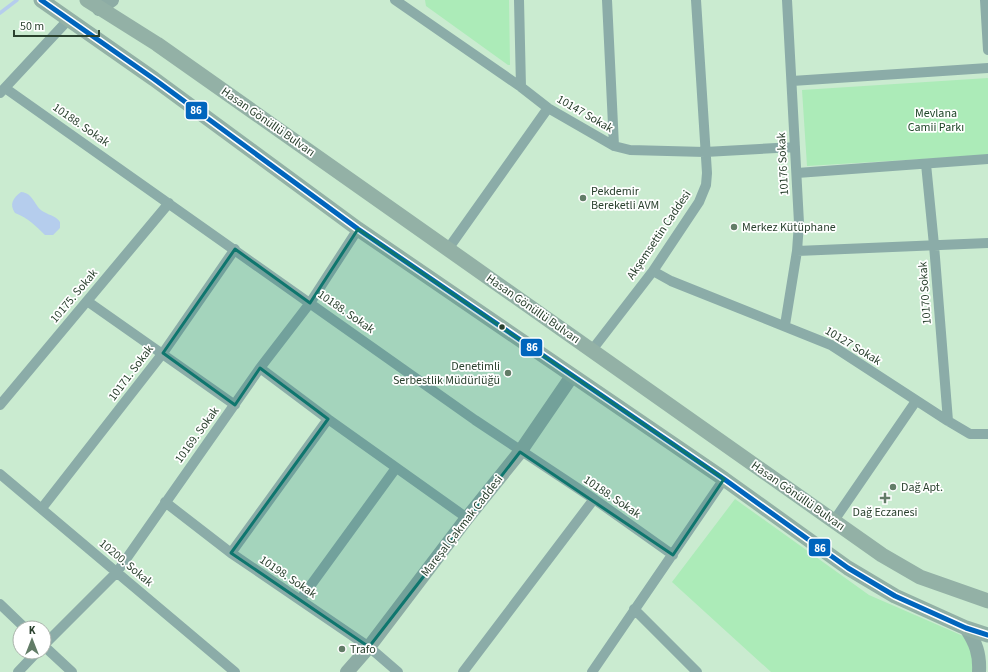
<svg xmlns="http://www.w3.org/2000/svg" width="988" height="672" font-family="'Source Sans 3',sans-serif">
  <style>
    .green { fill: #acebb8 }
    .water { fill: #b5cded }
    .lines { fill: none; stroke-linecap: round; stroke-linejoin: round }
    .stream { stroke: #b5cded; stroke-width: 3.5 }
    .street { stroke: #8baca8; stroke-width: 10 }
    .secondary { stroke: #8daca5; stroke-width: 14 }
    .primary { stroke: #93b1a6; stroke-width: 15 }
    .bus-1-casing { stroke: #fff; stroke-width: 8 }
    .bus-1 { stroke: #0065bd; stroke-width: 5 }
    .marked { fill: #0f766e; fill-opacity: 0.2; stroke: #0f766e; stroke-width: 3; stroke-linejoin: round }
    .poi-dot { fill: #627c67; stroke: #fff; stroke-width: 1.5 }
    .bus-dot { fill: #2a412e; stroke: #fff; stroke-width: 1.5 }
    .labels { text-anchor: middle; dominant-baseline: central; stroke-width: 3.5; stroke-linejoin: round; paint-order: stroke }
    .park-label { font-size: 12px; fill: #1e4527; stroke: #fff }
    .street-label { font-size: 12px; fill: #2a412e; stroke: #fff }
    .poi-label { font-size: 12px; fill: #2a412e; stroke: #fff; text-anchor: start }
    .line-badge { stroke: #fff; stroke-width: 1.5 }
    .badge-label { font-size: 11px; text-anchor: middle; font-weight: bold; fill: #fff }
  </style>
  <rect width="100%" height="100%" fill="#caebd0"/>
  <path class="green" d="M 425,0 L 509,0 L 510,65 L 508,65 L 426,6 Z
    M 988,78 L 988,155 L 807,166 L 802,90 Z
    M 735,499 L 869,595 L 977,642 L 975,672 L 771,672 L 672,582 Z"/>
  <path class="water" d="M 21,192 C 34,193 34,207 44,212 C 51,216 56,216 60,222 L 60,228 L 53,235 L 45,235 C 36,226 28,218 15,213 C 9,204 13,198 21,192 Z"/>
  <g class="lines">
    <path class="stream" d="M 0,13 L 17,0"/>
    <path class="street" d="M 395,0 L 521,87 L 548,108 L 614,146 L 630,150 L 705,152 L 795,147
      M 519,0 L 521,87
      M 607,0 L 614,146
      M 985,0 L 988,50
      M 792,81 L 988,68
      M 5,88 L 475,420 L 594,499 L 673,555
      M 0,93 L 69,19
      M 926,164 L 934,245 L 948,421
      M 797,173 L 988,159
      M 448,249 L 548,108
      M 797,251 L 988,243
      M 653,271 L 671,281 L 831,345 L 948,421 L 970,434 L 988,434
      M 87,301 L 235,405
      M 785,325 L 797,251 L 799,223 L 787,0
      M 592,350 L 653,271 L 699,202 L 706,185 L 707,173 L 696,0
      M 260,368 L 328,419 L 467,518
      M 0,405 L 169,203
      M 0,474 L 235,672
      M 165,502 L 231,553 L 369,647 L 398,672
      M 42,508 L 163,353 L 235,249
      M 833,522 L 916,401
      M 231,553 L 328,419
      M 300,600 L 396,468
      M 0,604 L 25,628
      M 634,609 L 697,672
      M 44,645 L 117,572 L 260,368 L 310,303 L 358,229
      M 44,646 L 72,672
      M 18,672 L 37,652
      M 463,672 L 594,499
      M 592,672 L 724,479"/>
    <path class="secondary" d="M 99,9 L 112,0
      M 966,628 C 976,643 980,654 979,672
      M 347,672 L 369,647 L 467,518 L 520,452 L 572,376"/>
    <path class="primary" d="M 41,0 L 154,79 L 358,229 L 724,479 L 848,568 L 895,596 L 966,628 L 988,635
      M 87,0 L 157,44 L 882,555 L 920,577 L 988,601"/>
    <g class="bus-1-casing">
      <path id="bus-1" d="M 41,0 L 154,79 L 358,229 L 724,479 L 848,568 L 895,596 L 966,628 L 988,635"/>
    </g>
    <use href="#bus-1" class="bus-1"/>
  </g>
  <path class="marked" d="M 358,229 L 724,479 L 673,555 L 520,452 L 369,647 L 231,553 L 328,419 L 260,368 L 235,405 L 163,353 L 235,249 L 310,303 Z"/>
  <g class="poi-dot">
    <circle cx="583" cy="198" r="4"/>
    <circle cx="734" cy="227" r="4"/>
    <circle cx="508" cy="373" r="4"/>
    <circle cx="893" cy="487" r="4"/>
    <path d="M883 492h4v4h4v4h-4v4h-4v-4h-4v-4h4z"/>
    <circle cx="342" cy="649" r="4"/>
  </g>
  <circle class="bus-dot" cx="502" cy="327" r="3.5"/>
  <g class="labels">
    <g class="park-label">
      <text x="936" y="113">Mevlana<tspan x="936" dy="14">Camii Parkı</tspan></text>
    </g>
    <g class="street-label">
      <text transform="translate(585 114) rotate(30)">10147 Sokak</text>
      <text transform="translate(268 122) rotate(35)">Hasan Gönüllü Bulvarı</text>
      <text transform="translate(81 125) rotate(35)">10188. Sokak</text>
      <text transform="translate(783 164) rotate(-93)">10176 Sokak</text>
      <text transform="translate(659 235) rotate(-56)">Akşemsettin Caddesi</text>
      <text transform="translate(925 293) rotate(-94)">10170 Sokak</text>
      <text transform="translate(74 296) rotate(-50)">10175. Sokak</text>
      <text transform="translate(533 309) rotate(35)">Hasan Gönüllü Bulvarı</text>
      <text transform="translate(346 312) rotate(35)">10188. Sokak</text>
      <text transform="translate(853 346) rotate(31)">10127 Sokak</text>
      <text transform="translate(131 373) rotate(-53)">10171. Sokak</text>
      <text transform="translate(197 435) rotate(-54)">10169. Sokak</text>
      <text transform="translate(798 496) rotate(35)">Hasan Gönüllü Bulvarı</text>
      <text transform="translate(612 497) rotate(34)">10188. Sokak</text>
      <text transform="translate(462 526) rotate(-52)">Mareşal Çakmak Caddesi</text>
      <text transform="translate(126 563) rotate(40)">10200. Sokak</text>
      <text transform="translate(288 577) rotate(34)">10198. Sokak</text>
    </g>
    <g class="poi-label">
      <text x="591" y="191">Pekdemir<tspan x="591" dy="14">Bereketli AVM</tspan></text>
      <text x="742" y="227">Merkez Kütüphane</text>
      <text x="500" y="366" text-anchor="end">Denetimli<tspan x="500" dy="14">Serbestlik Müdürlüğü</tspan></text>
      <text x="901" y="487">Dağ Apt.</text>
      <text x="885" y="512" text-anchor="middle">Dağ Eczanesi</text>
      <text x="350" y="649">Trafo</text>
    </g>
  </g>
  <g class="line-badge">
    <rect x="185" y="101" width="23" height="19" rx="4" fill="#0065bd"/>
    <rect x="520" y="338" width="23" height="19" rx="4" fill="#0065bd"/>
    <rect x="808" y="538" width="23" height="19" rx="4" fill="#0065bd"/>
  </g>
  <g class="badge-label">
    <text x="196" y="114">86</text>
    <text x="532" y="351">86</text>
    <text x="820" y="552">86</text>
  </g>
  <g transform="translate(32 640)"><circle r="19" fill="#ffffff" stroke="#aab3ab"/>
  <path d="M0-3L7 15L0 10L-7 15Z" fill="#627c67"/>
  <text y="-6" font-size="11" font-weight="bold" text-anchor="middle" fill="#2a412e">K</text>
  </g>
  <path d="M14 30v6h85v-6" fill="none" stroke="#2a412e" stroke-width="2"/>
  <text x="20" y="30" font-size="12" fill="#2a412e" stroke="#ffffff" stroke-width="3" paint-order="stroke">50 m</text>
</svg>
